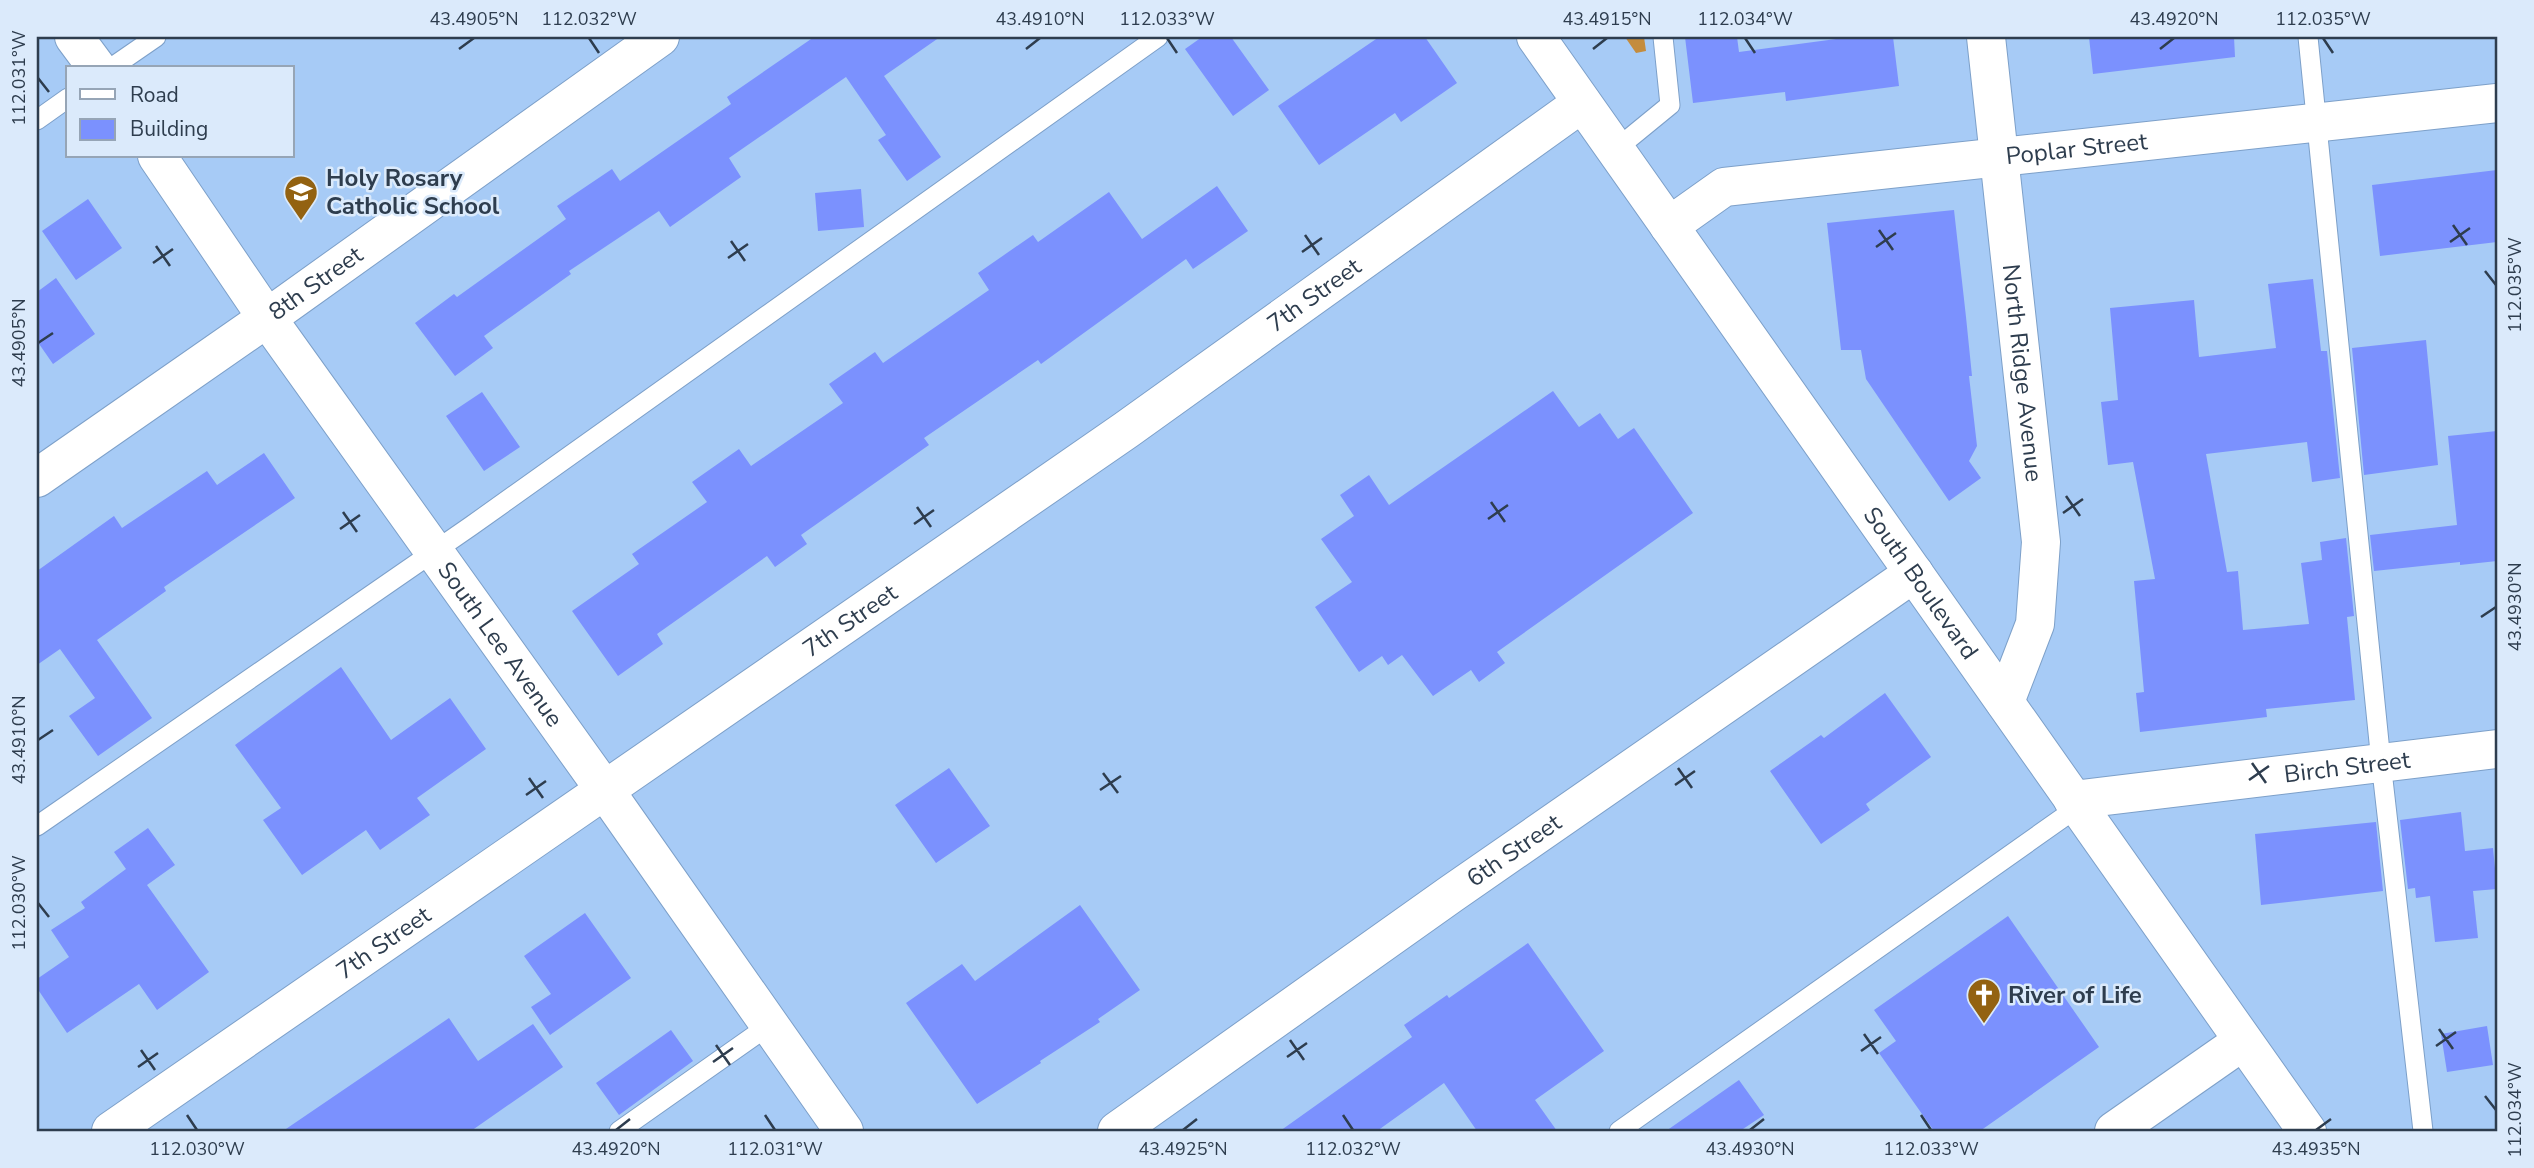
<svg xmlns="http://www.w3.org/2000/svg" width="2534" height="1168" font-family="'Nunito Sans',sans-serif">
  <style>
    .green { fill: #c48c3d }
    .building { fill: #7b91fe }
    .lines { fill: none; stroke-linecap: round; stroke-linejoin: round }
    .service-casing { stroke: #7da0c9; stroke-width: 21 }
    .minor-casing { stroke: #7da0c9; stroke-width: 40 }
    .tertiary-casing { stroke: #7da0c9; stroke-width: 40 }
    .service { stroke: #fff; stroke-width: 19 }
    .minor { stroke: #fff; stroke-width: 38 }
    .tertiary { stroke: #fff; stroke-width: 38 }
    .ticks { fill: none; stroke: #2e3d4e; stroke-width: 2.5 }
    .labels { text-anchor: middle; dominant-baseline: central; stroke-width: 5; stroke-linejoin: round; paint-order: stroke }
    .street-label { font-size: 24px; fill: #2e3d4e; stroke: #dbeafb }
    .poi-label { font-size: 24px; font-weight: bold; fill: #2e3d4e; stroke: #dbeafb; text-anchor: start }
    .neatline { fill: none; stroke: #2e3d4e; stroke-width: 2.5 }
    .ticks-label { font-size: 18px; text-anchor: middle; fill: #2e3d4e }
  </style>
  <rect width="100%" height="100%" fill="#a7cbf6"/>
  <path class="green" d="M 1625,37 L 1644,37 L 1646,51 L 1636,53 Z"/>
  <path class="building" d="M 814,37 L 940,37 L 884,76 L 941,157 L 907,181 L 878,140 L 886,135 L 846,77 L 729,158 L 741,177 L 670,227 L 659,211 L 569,271 L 571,274 L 484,336 L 493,348 L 455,376 L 415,323 L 454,294 L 457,297 L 566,219 L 557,206 L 612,169 L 620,181 L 731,104 L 727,97 Z
    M 1202,37 L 1231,37 L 1269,90 L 1233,116 L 1185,49 Z
    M 1379,37 L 1425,37 L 1457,83 L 1401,122 L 1395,113 L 1319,165 L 1278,106 Z
    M 1685,37 L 1737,37 L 1739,52 L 1851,37 L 1893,37 L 1899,86 L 1786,101 L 1785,92 L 1693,103 Z
    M 2089,37 L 2234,37 L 2235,57 L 2093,74 Z
    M 2497,170 L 2497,242 L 2380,256 L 2372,185 Z
    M 1217,186 L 1248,231 L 1193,269 L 1186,259 L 1041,364 L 1038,360 L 924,438 L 929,445 L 801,535 L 807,544 L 775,567 L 767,556 L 657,634 L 663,644 L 618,676 L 572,611 L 639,564 L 632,554 L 707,502 L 692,482 L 739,449 L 751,466 L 843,403 L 829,384 L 875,352 L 883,363 L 989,290 L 978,273 L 1033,235 L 1038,242 L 1109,192 L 1142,239 Z
    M 861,189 L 864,227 L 818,231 L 815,193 Z
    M 88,199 L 122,248 L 76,280 L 42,231 Z
    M 1954,210 L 1966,317 L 1972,376 L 1969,376 L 1977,446 L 1969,461 L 1981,478 L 1949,501 L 1866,379 L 1861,350 L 1841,350 L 1827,223 Z
    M 56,278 L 95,334 L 53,364 L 37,341 L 37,292 Z
    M 2313,279 L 2321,351 L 2327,351 L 2340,478 L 2312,482 L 2307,442 L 2206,454 L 2227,572 L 2238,571 L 2243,630 L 2309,624 L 2301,563 L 2322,560 L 2320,542 L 2346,538 L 2354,616 L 2347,617 L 2355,700 L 2266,709 L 2267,717 L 2140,732 L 2136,693 L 2144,692 L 2134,581 L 2155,579 L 2133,462 L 2108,465 L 2101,402 L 2118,400 L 2110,308 L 2194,300 L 2199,357 L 2276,348 L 2268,284 Z
    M 2426,340 L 2438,465 L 2364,475 L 2352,348 Z
    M 1553,391 L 1579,427 L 1600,413 L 1618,439 L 1634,428 L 1693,513 L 1497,652 L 1505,663 L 1479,682 L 1471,670 L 1433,696 L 1402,655 L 1388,665 L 1382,656 L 1359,672 L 1315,607 L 1352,582 L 1321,539 L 1354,516 L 1340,495 L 1369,475 L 1389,505 Z
    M 482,392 L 520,447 L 484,471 L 446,416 Z
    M 2497,431 L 2497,561 L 2460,565 L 2460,562 L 2374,571 L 2370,535 L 2457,525 L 2448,436 Z
    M 264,453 L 295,498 L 164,587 L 166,591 L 97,640 L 152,718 L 98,756 L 69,716 L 95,698 L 60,649 L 37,665 L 37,571 L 114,516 L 122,528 L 207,471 L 217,485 Z
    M 341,667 L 391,740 L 450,698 L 486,749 L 417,798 L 430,815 L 380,850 L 366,830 L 302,875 L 263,820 L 281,808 L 235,745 Z
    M 1885,693 L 1931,757 L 1866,804 L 1870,810 L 1821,844 L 1770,771 L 1821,735 L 1824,738 Z
    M 949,768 L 990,826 L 936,863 L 895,805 Z
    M 2461,812 L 2465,851 L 2493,848 L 2497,889 L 2473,891 L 2478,938 L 2435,942 L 2430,896 L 2416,898 L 2415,888 L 2408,889 L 2400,820 Z
    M 2376,822 L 2383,891 L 2261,905 L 2255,834 Z
    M 148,828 L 175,865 L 147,885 L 209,972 L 157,1010 L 139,984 L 67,1033 L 37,988 L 37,979 L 69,957 L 51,930 L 85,908 L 81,902 L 126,869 L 114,852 Z
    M 1080,905 L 1140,990 L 1098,1019 L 1100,1022 L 1040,1061 L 1041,1063 L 977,1104 L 906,1003 L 962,964 L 975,981 Z
    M 585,913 L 631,978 L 550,1035 L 531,1007 L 551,994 L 524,956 Z
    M 2008,916 L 2099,1047 L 1980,1131 L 1934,1131 L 1879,1053 L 1896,1041 L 1874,1010 Z
    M 1528,943 L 1604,1051 L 1535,1100 L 1557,1131 L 1477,1131 L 1444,1083 L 1377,1131 L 1280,1131 L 1412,1037 L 1404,1025 L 1447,995 L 1449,998 Z
    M 449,1018 L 478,1061 L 533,1024 L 563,1067 L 471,1131 L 283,1131 Z
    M 2487,1026 L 2493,1065 L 2447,1072 L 2441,1034 Z
    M 671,1030 L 693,1061 L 619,1115 L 596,1083 Z
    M 1739,1080 L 1764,1115 L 1740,1131 L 1666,1131 Z"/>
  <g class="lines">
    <g class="service-casing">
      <path id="service" d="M 2308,37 L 2381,762 L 2423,1131
        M 111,68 L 156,37
        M 37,120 L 68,98
        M 1615,150 L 1670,105 L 1663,37
        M 37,826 L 471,526 L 1158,37
        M 619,1131 L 768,1026
        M 1619,1131 L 2078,807"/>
    </g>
    <g class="minor-casing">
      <g id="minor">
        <path d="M 74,37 L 97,68"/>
        <path id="s1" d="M 1986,37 L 2041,542 L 2035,624 L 2005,702"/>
        <path id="s2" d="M 157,156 L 267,318 L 604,789 L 844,1131"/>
        <path id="s3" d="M 1669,226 L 1724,187 L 2497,103"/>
        <path id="s4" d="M 37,478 L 267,318 L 660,37"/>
        <path id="s5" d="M 111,1131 L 1126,430 L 1582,103"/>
      </g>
    </g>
    <g class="tertiary-casing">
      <g id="tertiary">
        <path id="s6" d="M 1536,37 L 2307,1131"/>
        <path id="s7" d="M 2073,800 L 2497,749"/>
        <path id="s8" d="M 1117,1131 L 1451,894 L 1914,573"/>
        <path d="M 2114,1131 L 2243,1041"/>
      </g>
    </g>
    <use href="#service" class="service"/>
    <use href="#minor" class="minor"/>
    <use href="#tertiary" class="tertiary"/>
  </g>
  <path class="ticks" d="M 589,38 L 599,53M 1167,38 L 1177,53M 1745,38 L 1755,53M 2323,38 L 2333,53M 459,49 L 474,38M 1026,49 L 1040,38M 1593,49 L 1607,38M 2160,49 L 2174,38M 38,78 L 49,92M 2453,225 L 2467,245M 1879,230 L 1893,250M 1305,235 L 1319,255M 731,241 L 745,261M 2450,242 L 2470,228M 156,246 L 170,266M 1876,247 L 1896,233M 1302,252 L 1322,238M 728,258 L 748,244M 153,263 L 173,249M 2485,271 L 2496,285M 38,343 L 53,333M 2066,496 L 2080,516M 1491,502 L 1505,522M 917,507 L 931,527M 343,512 L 357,532M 2063,513 L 2083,499M 1488,519 L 1508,505M 914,524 L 934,510M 340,529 L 360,515M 2481,617 L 2496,607M 38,740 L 53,730M 2252,763 L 2266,783M 1678,768 L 1692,788M 1103,773 L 1118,793M 529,778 L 543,798M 2249,780 L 2269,766M 1675,785 L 1695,771M 1100,790 L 1121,776M 526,795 L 546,781M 38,903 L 49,917M 2439,1029 L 2453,1049M 1864,1034 L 1878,1054M 1290,1040 L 1304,1060M 716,1045 L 730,1065M 2436,1046 L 2456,1032M 141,1050 L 155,1070M 1861,1051 L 1881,1037M 1287,1057 L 1307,1043M 713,1062 L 733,1048M 138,1067 L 158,1053M 2485,1096 L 2496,1110M 187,1115 L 197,1130M 765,1115 L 775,1130M 1343,1115 L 1353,1130M 1921,1115 L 1931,1130M 616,1130 L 630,1119M 1183,1130 L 1197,1119M 1750,1130 L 1764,1119M 2316,1130 L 2331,1119"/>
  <defs>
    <g id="school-pin" transform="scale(1.75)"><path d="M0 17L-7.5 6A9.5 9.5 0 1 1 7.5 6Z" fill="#936211" stroke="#dbeafb"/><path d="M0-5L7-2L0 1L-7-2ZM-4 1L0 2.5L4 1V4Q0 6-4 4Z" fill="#fff"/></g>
    <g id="church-pin" transform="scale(1.75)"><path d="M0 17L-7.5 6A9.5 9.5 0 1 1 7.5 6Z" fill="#936211" stroke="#dbeafb"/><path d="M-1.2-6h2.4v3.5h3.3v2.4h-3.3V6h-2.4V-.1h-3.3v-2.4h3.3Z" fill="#fff"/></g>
  </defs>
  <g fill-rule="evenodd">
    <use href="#school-pin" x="301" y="192"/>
    <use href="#church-pin" x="1984" y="995"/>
  </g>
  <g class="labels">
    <g class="street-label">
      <text stroke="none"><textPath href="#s3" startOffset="422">Poplar Street</textPath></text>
      <text stroke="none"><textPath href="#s4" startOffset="340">8th Street</textPath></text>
      <text stroke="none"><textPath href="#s5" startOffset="1465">7th Street</textPath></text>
      <text stroke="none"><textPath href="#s1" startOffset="338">North Ridge Avenue</textPath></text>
      <text stroke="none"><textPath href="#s6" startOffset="668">South Boulevard</textPath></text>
      <text stroke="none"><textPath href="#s5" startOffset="898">7th Street</textPath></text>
      <text stroke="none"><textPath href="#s2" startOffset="597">South Lee Avenue</textPath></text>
      <text stroke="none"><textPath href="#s7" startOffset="276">Birch Street</textPath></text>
      <text stroke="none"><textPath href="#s8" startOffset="486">6th Street</textPath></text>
      <text stroke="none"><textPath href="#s5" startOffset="331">7th Street</textPath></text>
    </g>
    <g class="poi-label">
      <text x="326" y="178">Holy Rosary<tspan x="326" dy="28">Catholic School</tspan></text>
      <text x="2008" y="995">River of Life</text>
    </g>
  </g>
  <rect width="2534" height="1168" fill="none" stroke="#dbeafb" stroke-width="77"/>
  <rect x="66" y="66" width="228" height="91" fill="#dbeafb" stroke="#96a5b6" stroke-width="2"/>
  <rect x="80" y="89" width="35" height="10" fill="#ffffff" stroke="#96a5b6" stroke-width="2"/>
  <text x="130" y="102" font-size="21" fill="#2e3d4e">Road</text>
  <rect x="80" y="119" width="35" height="21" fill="#7b91fe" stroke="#96a5b6" stroke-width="2"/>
  <text x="130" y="136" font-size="21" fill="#2e3d4e">Building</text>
  <rect x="38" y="38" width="2458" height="1092" class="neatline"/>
  <g class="ticks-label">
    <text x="474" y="25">43.4905°N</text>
    <text x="589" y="25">112.032°W</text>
    <text x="1040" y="25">43.4910°N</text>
    <text x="1167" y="25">112.033°W</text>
    <text x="1607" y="25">43.4915°N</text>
    <text x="1745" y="25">112.034°W</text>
    <text x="2174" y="25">43.4920°N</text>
    <text x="2323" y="25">112.035°W</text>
    <text transform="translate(19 78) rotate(-90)" y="6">112.031°W</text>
    <text transform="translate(2515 285) rotate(-90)" y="6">112.035°W</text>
    <text transform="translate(19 343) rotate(-90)" y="6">43.4905°N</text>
    <text transform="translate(2515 607) rotate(-90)" y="6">43.4930°N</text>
    <text transform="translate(19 740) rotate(-90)" y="6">43.4910°N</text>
    <text transform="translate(19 903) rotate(-90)" y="6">112.030°W</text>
    <text transform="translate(2515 1110) rotate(-90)" y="6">112.034°W</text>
    <text x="197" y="1155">112.030°W</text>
    <text x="616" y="1155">43.4920°N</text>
    <text x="775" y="1155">112.031°W</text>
    <text x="1183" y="1155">43.4925°N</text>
    <text x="1353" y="1155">112.032°W</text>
    <text x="1750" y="1155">43.4930°N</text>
    <text x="1931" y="1155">112.033°W</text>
    <text x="2316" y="1155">43.4935°N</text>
  </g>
</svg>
